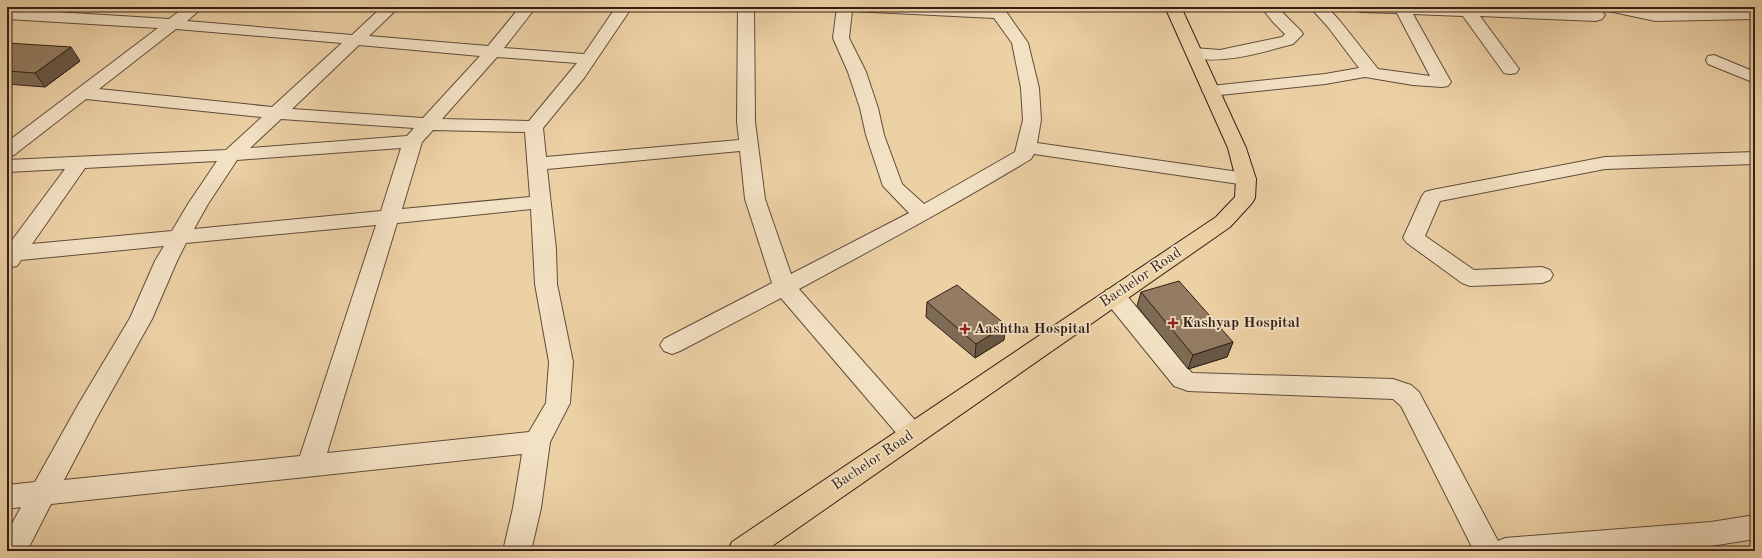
<svg xmlns="http://www.w3.org/2000/svg" width="1762" height="558" font-family="'Old Standard TT',serif">
  <style>
    .lines { fill: none; stroke-linecap: round; stroke-linejoin: round }
    .minor-casing { stroke: #604c3b; stroke-width: 2 }
    .major-casing { stroke: #321f18; stroke-width: 2 }
    .minor { fill: #f3e1c4; fill-rule: evenodd }
    .major { fill: #ecd1a5; fill-rule: evenodd }
    .wall { fill: #7e6b53; stroke: #321f18 }
    .shaded-wall { fill: #675744; stroke: #321f18 }
    .building { fill: #937c61; stroke: #321f18 }
    .poi-dot { fill: #8f2418; stroke: #f3e1c4; stroke-width: 1.5 }
    .labels { text-anchor: middle; dominant-baseline: central; stroke-width: 3.5; stroke-linejoin: round; paint-order: stroke }
    .street-label { font-size: 15px; fill: #321f18; stroke: #f3e1c4 }
    .poi-label { font-size: 15px; font-weight: bold; fill: #321f18; stroke: #f3e1c4; text-anchor: start }
  </style>
  <rect width="100%" height="100%" fill="#ecd1a5"/>
  <filter id="stains"><feTurbulence type="fractalNoise" baseFrequency=".005" numOctaves="4"/><feColorMatrix values="0 0 0 0 .2 0 0 0 0 .09 0 0 0 0 .02 0 0 0 .5 -.17"/></filter>
  <radialGradient id="worn" r=".72"><stop offset=".6" stop-color="#630" stop-opacity="0"/><stop offset="1" stop-color="#630" stop-opacity=".3"/></radialGradient>
  <g class="lines">
    <g class="minor-casing">
      <path id="minor" d="M 185,7 L 203,7 L 187,21 L 352,35 L 382,7 L 399,7 L 369,36 L 488,46 L 520,7 L 536,7 L 504,48 L 584,54 L 616,7 L 632,7 L 584,78 L 543,128 L 546,157 L 739,140 L 737,122 L 738,7 L 754,7 L 755,122 L 765,199 L 791,274 L 909,213 L 883,186 L 866,135 L 860,108 L 848,72 L 833,38 L 837,7 L 1007,7 L 1007,13 L 1028,43 L 1039,88 L 1041,120 L 1037,143 L 1246,173 L 1253,175 L 1256,179 L 1253,183 L 1246,185 L 1034,154 L 1031,159 C 955,205 877,247 799,289 L 922,428 L 926,435 L 922,442 L 913,445 L 904,442 L 781,298 L 680,351 L 672,354 L 664,351 L 660,345 L 664,339 L 772,283 L 745,199 L 740,151 L 547,169 L 556,249 L 557,284 L 573,362 L 570,403 L 550,442 L 541,508 L 531,551 L 503,551 L 513,508 L 522,454 L 51,504 L 27,551 L 7,551 L 7,533 L 21,507 L 7,509 L 7,485 L 35,482 L 78,405 L 130,318 L 155,261 L 164,246 L 21,260 L 17,266 L 7,268 L 7,247 L 65,169 L 7,172 L 7,160 L 226,150 L 262,117 L 86,99 L 14,155 L 7,157 L 7,142 L 158,28 L 7,19 L 7,9 L 169,19 ZM 852,11 L 994,18 L 1012,43 L 1021,88 L 1023,120 L 1015,152 L 924,204 L 902,184 L 884,135 L 878,108 L 866,72 L 849,38 ZM 176,29 L 342,43 L 272,107 L 99,89 ZM 359,45 L 480,56 L 423,118 L 292,109 ZM 497,57 L 577,63 L 529,121 L 442,119 ZM 281,119 L 414,128 L 407,136 L 250,148 ZM 433,130 L 525,132 L 530,197 L 402,209 L 422,142 ZM 401,148 L 381,211 L 194,229 L 208,204 L 237,160 ZM 217,161 L 188,204 L 172,231 L 32,244 L 85,168 ZM 531,209 L 535,284 L 549,362 L 546,403 L 529,432 L 327,453 L 397,223 ZM 376,225 L 300,456 L 64,480 L 96,419 L 152,319 L 177,261 L 186,243 Z
        M 1261,7 L 1277,7 L 1301,31 L 1303,34 L 1293,44 C 1260,53 1221,65 1188,57 L 1186,53 L 1188,49 L 1194,48 L 1220,50 L 1282,37 L 1285,34 L 1273,22 Z
        M 1310,7 L 1327,7 L 1340,21 L 1378,69 L 1430,76 L 1397,13 L 1361,12 L 1356,10 L 1353,7 L 1484,7 L 1584,11 L 1581,7 L 1598,7 L 1605,15 L 1602,19 L 1596,21 L 1480,16 L 1519,69 L 1516,73 L 1510,74 L 1504,73 L 1463,16 L 1413,14 L 1451,82 L 1448,86 L 1442,87 L 1413,85 L 1365,77 L 1325,84 L 1211,96 L 1205,95 L 1202,91 L 1205,87 L 1211,86 L 1325,74 L 1359,68 L 1328,27 Z
        M 1601,7 L 1633,7 L 1655,11 L 1755,9 L 1755,19 L 1655,21 L 1604,10 Z
        M 1714,55 L 1755,72 L 1755,83 L 1708,64 L 1706,60 L 1708,56 Z
        M 1755,152 L 1755,164 L 1605,169 L 1440,201 L 1425,236 L 1474,270 L 1542,267 L 1550,270 L 1553,275 L 1550,280 L 1542,283 L 1470,286 L 1462,283 L 1407,243 L 1403,238 L 1422,196 L 1425,192 L 1432,190 L 1605,157 Z
        M 1114,288 L 1122,290 L 1192,373 L 1393,379 L 1411,385 L 1419,392 L 1498,541 L 1505,538 L 1711,522 L 1755,515 L 1755,539 L 1711,546 L 1657,551 L 1474,551 L 1401,406 L 1393,399 L 1188,391 L 1174,386 L 1106,302 L 1103,296 L 1106,290 Z"/>
    </g>
    <g class="major-casing">
      <path id="major" d="M 1165,7 L 1181,7 L 1246,148 L 1256,179 L 1255,198 L 1252,203 L 1230,227 L 765,551 L 728,551 L 732,542 L 1216,217 L 1235,197 L 1236,179 L 1228,148 Z"/>
    </g>
    <use href="#minor" class="minor"/>
    <use href="#major" class="major"/>
  </g>
  <path class="wall" d="M 7,43 L 80,61 L 45,87 L 7,84 Z
    M 1141,292 L 1233,342 L 1227,357 L 1188,369 L 1137,306 Z
    M 927,302 L 1004,340 L 975,358 L 926,317 Z"/>
  <path class="shaded-wall" d="M 71,47 L 80,61 L 45,87 L 35,73 Z
    M 1006,325 L 1004,340 L 975,358 L 976,344 Z
    M 1233,342 L 1227,357 L 1188,369 L 1193,355 Z"/>
  <path class="building" d="M 7,43 L 71,47 L 35,73 L 7,71 Z
    M 1179,281 L 1233,342 L 1193,355 L 1141,292 Z
    M 957,285 L 1006,325 L 976,344 L 927,302 Z"/>
  <g class="poi-dot">
    <path d="M1171 317h4v4h4v4h-4v4h-4v-4h-4v-4h4z"/>
    <path d="M963 323h4v4h4v4h-4v4h-4v-4h-4v-4h4z"/>
  </g>
  <g class="labels">
    <g class="street-label">
      <text transform="translate(1141 278) rotate(-34)">Bachelor Road</text>
      <text transform="translate(873 461) rotate(-34)">Bachelor Road</text>
    </g>
    <g class="poi-label">
      <text x="1182" y="323">Kashyap Hospital</text>
      <text x="974" y="329">Aashtha Hospital</text>
    </g>
  </g>
  <rect width="1762" height="558" fill="none" stroke="#ecd1a5" stroke-width="24"/>
  <rect x="8" y="8" width="1746" height="542" fill="none" stroke="#321f18" stroke-width="2"/>
  <rect x="12" y="12" width="1738" height="534" fill="none" stroke="#321f18"/>
  <rect width="100%" height="100%" filter="url(#stains)"/>
  <rect width="100%" height="100%" fill="url(#worn)"/>
</svg>
